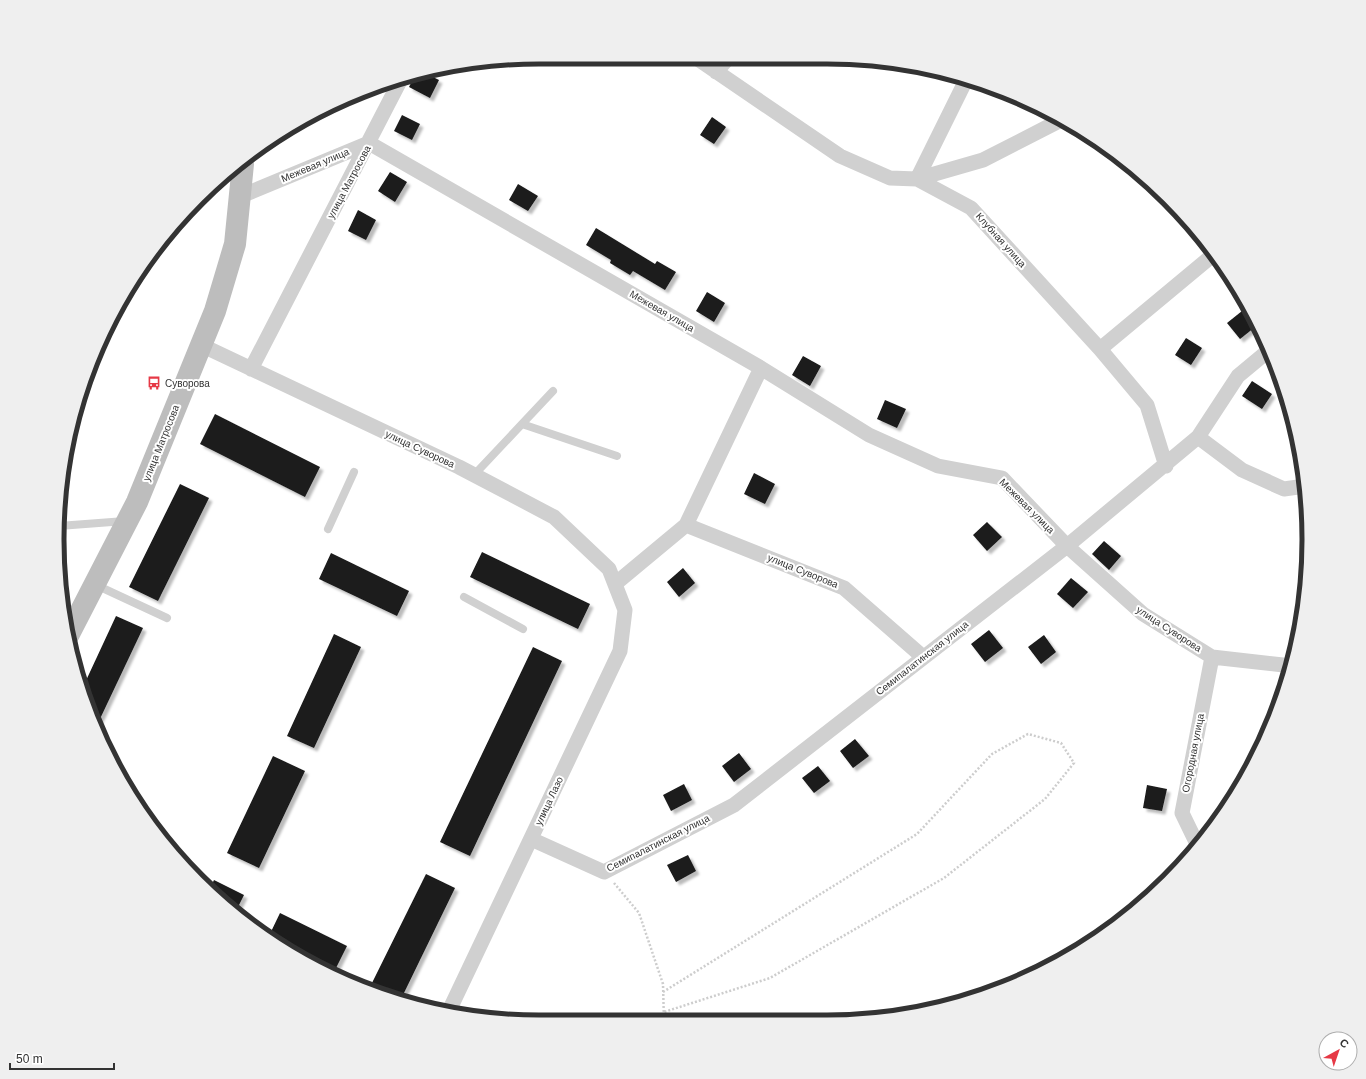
<svg xmlns="http://www.w3.org/2000/svg" width="1366" height="1079" font-family="Helvetica,sans-serif">
  <style>
    .building { fill: #1a1a1a; filter: url(#shadow) }
    .lines { fill: none; stroke-linecap: round; stroke-linejoin: round }
    .path { stroke: #cdcdcd; stroke-width: 2.5; stroke-dasharray: 2 2; stroke-linecap: butt }
    .service { stroke: #d0d0d0; stroke-width: 8 }
    .minor { stroke: #d0d0d0; stroke-width: 15 }
    .secondary { stroke: #bdbdbd; stroke-width: 22 }
    .labels { text-anchor: middle; dominant-baseline: central; stroke-width: 4; stroke-linejoin: round; paint-order: stroke }
    .street-label { font-size: 10px; fill: #333; stroke: #fff }
    .poi-label { font-size: 10px; fill: #333; stroke: #fff; text-anchor: start }
    .rim { fill: none; stroke: #333; stroke-width: 5 }
  </style>
  <defs>
    <filter id="shadow"><feDropShadow dx="3.5" dy="3.5" stdDeviation="1" flood-color="#0004"/></filter>
  </defs>
  <rect width="100%" height="100%" fill="#fff"/>
  <path class="building" d="M 423,72 L 439,80 L 430,98 L 409,87 L 416,73 Z
    M 402,115 L 420,124 L 412,140 L 394,131 Z
    M 712,117 L 726,127 L 714,144 L 700,135 Z
    M 390,172 L 407,182 L 395,202 L 378,191 Z
    M 518,184 L 538,196 L 528,211 L 509,200 Z
    M 358,210 L 376,220 L 366,240 L 348,231 Z
    M 596,228 L 655,264 L 657,261 L 676,272 L 665,290 L 633,271 L 630,275 L 610,263 L 611,260 L 586,245 Z
    M 707,292 L 725,303 L 714,322 L 696,311 Z
    M 1242,311 L 1255,327 L 1240,339 L 1227,323 Z
    M 1186,338 L 1202,348 L 1191,365 L 1175,355 Z
    M 803,356 L 821,366 L 810,386 L 792,375 Z
    M 1252,381 L 1272,394 L 1262,409 L 1242,396 Z
    M 885,400 L 906,409 L 897,428 L 877,419 Z
    M 215,414 L 320,467 L 305,497 L 200,444 Z
    M 754,473 L 775,484 L 765,504 L 744,494 Z
    M 180,484 L 209,498 L 158,601 L 129,587 Z
    M 987,522 L 1002,537 L 987,551 L 973,535 Z
    M 1104,541 L 1121,556 L 1109,570 L 1092,554 Z
    M 482,552 L 590,604 L 578,629 L 470,577 Z
    M 331,553 L 409,591 L 397,616 L 319,579 Z
    M 683,568 L 695,583 L 679,597 L 667,582 Z
    M 1071,578 L 1088,592 L 1073,608 L 1057,594 Z
    M 116,616 L 143,628 L 98,723 L 83,687 Z
    M 989,630 L 1003,648 L 985,662 L 971,644 Z
    M 334,634 L 361,647 L 314,748 L 287,736 Z
    M 1044,635 L 1056,652 L 1041,664 L 1028,647 Z
    M 533,647 L 562,661 L 470,856 L 440,842 Z
    M 855,739 L 869,756 L 853,768 L 840,751 Z
    M 739,753 L 751,769 L 734,782 L 722,766 Z
    M 273,756 L 305,771 L 259,868 L 227,853 Z
    M 818,766 L 830,781 L 814,793 L 802,778 Z
    M 684,784 L 692,800 L 671,811 L 663,795 Z
    M 1147,785 L 1167,789 L 1162,811 L 1143,808 Z
    M 688,855 L 696,871 L 676,882 L 667,865 Z
    M 426,874 L 455,888 L 401,999 L 369,989 Z
    M 214,880 L 244,895 L 236,911 L 209,890 Z
    M 280,913 L 347,946 L 334,972 L 268,938 Z"/>
  <g class="lines">
    <path class="path" d="M 614,883 L 639,913 L 663,984 L 664,1022
      M 663,992 L 917,834 L 992,754 L 1028,734 L 1061,743 L 1074,763 L 1045,799 L 944,878 L 770,978 L 664,1012"/>
    <path class="service" d="M 522,424 L 617,456
      M 474,475 L 553,391
      M 59,526 L 125,521
      M 328,529 L 354,472
      M 96,585 L 167,618
      M 464,597 L 523,629"/>
    <path class="minor" d="M 695,57 L 840,156 L 890,178 L 917,179 L 971,208 L 1100,349 L 1147,405 L 1166,466
      M 716,72 L 728,58
      M 917,179 L 983,160 L 1063,119
      M 917,179 L 966,80
      M 241,196 L 369,143 L 761,368 L 869,435 L 938,466 L 1002,478 L 1067,546 L 1143,614 L 1212,657 L 1292,666
      M 201,345 L 459,467 L 554,517 L 609,569 L 625,610 L 620,651 L 448,1013
      M 1100,349 L 1213,255
      M 251,369 L 401,79
      M 1198,437 L 1242,470 L 1284,489 L 1305,486
      M 686,525 L 844,588 L 923,657
      M 615,584 L 686,525 L 761,368
      M 531,839 L 604,872 L 734,805 L 1067,546 L 1198,437 L 1238,376 L 1268,351
      M 1198,846 L 1182,813 L 1212,657"/>
    <path class="secondary" d="M 69,634 L 137,502 L 215,311 L 235,244 L 243,164"/>
  </g>
  <defs>
    <g id="bus-bare" transform="scale(1.08)"><path d="M-5-6H5V4H4V6H2V4H-2V6H-4V4H-5ZM-3.5-4V0h7V-4ZM-3.5 1.2v1.5H-2V1.2ZM2 1.2v1.5H3.5V1.2Z" fill="#e63946" stroke="#fff" stroke-width="2.5" paint-order="stroke"/></g>
  </defs>
  <g fill-rule="evenodd">
    <use href="#bus-bare" x="154" y="383"/>
  </g>
  <g class="labels">
    <g class="street-label">
      <text transform="translate(315 165) rotate(-23)">Межевая улица</text>
      <text transform="translate(349 182) rotate(-62)">улица Матросова</text>
      <text transform="translate(1001 240) rotate(48)">Клубная улица</text>
      <text transform="translate(662 311) rotate(30)">Межевая улица</text>
      <text transform="translate(161 443) rotate(-68)">улица Матросова</text>
      <text transform="translate(420 449) rotate(25)">улица Суворова</text>
      <text transform="translate(1027 506) rotate(45)">Межевая улица</text>
      <text transform="translate(803 571) rotate(22)">улица Суворова</text>
      <text transform="translate(1169 629) rotate(33)">улица Суворова</text>
      <text transform="translate(922 658) rotate(-38)">Семипалатинская улица</text>
      <text transform="translate(1193 753) rotate(-79)">Огородная улица</text>
      <text transform="translate(549 801) rotate(-65)">улица Лазо</text>
      <text transform="translate(658 843) rotate(-27)">Семипалатинская улица</text>
    </g>
    <g class="poi-label">
      <text x="165" y="383">Суворова</text>
    </g>
  </g>
  <path d="M0 0H1366V1079H0ZM539 64H827A475 475 0 0 1 1302 539V540A475 475 0 0 1 827 1015H539A475 475 0 0 1 64 540V539A475 475 0 0 1 539 64Z" fill="#efefef" fill-rule="evenodd"/>
  <path class="rim" d="M539 64H827A475 475 0 0 1 1302 539V540A475 475 0 0 1 827 1015H539A475 475 0 0 1 64 540V539A475 475 0 0 1 539 64Z"/>
  <g transform="translate(1338 1051) rotate(40)"><circle r="19" fill="#ffffff" stroke="#adadad"/>
  <path d="M0-3L7 15L0 10L-7 15Z" fill="#e63946"/>
  <text y="-6" font-size="11" font-weight="bold" text-anchor="middle" fill="#333333">С</text>
  </g>
  <path d="M10 1063v6h104v-6" fill="none" stroke="#333333" stroke-width="2"/>
  <text x="16" y="1063" font-size="12" fill="#333333" stroke="#ffffff" stroke-width="3" paint-order="stroke">50 m</text>
</svg>
